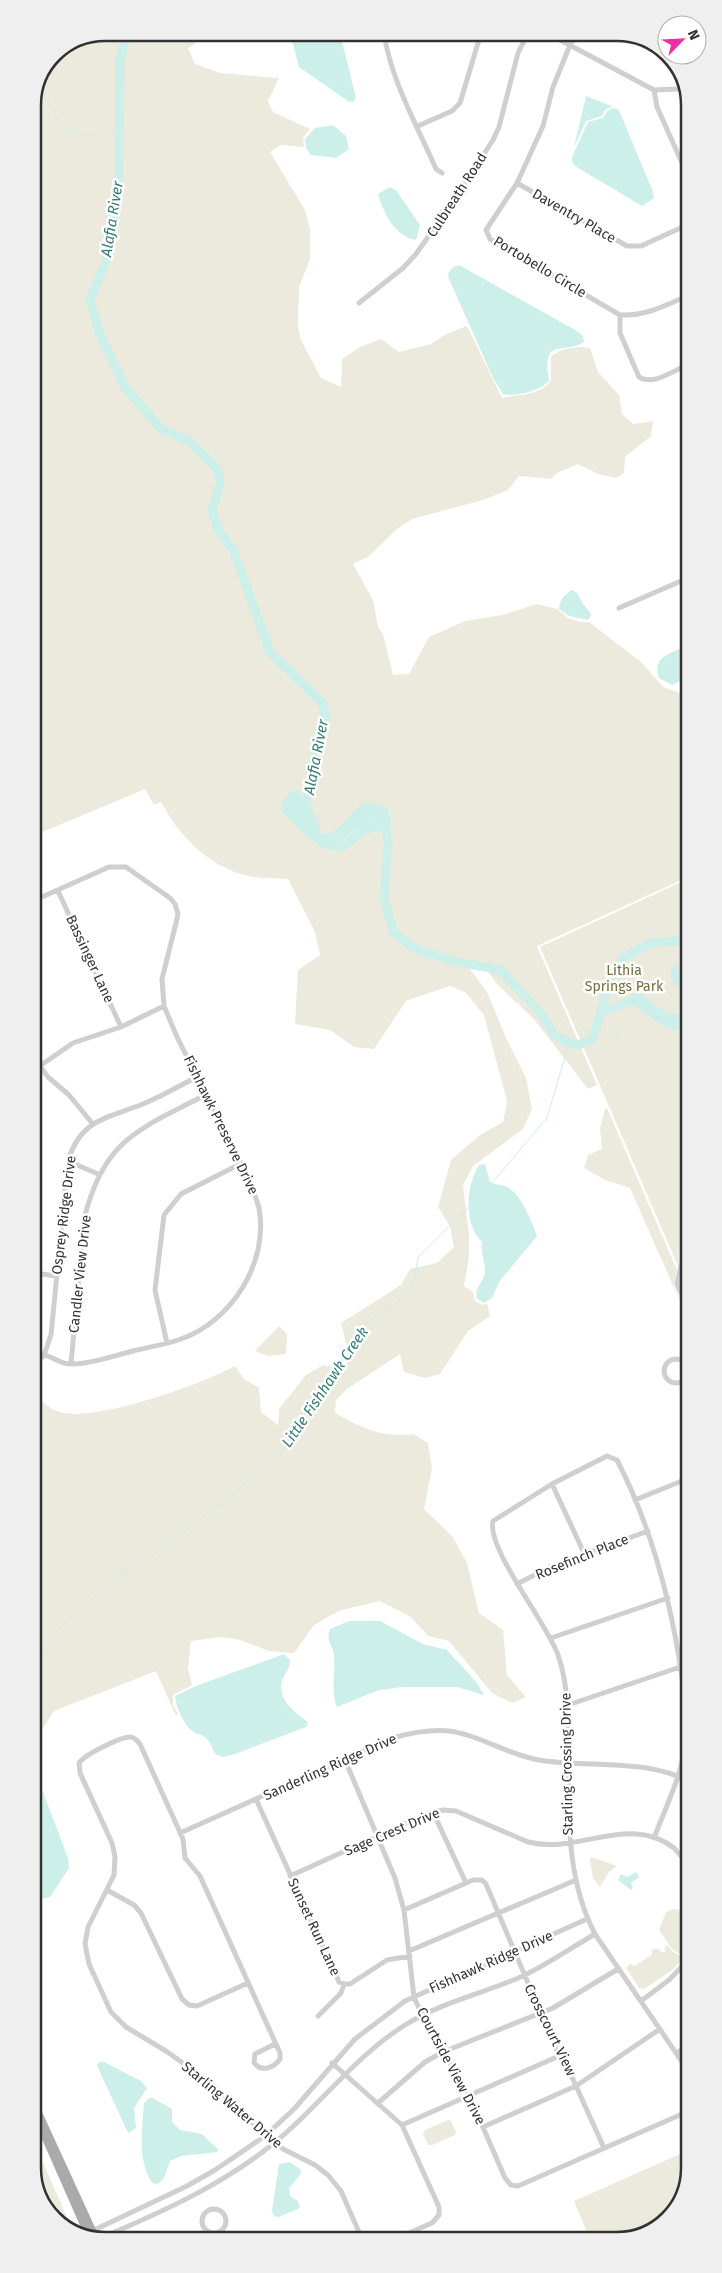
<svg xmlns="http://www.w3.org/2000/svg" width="722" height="2273" font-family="'Fira Sans',sans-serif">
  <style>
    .green { fill: #eceadd; fill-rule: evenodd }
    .water { fill: #ccefe9 }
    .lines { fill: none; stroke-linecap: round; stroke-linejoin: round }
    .stream { stroke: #ccefe9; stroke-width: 1 }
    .river { stroke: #ccefe9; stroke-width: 9 }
    .minor { stroke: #cfcfcf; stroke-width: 5 }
    .major { stroke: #aaa; stroke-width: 7 }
    .labels { text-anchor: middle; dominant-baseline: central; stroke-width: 5; stroke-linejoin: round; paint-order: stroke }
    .street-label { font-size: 14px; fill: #323232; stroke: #fff }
    .park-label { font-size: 14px; fill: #70703c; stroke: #fff }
    .water-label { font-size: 15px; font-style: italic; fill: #337e72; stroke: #fff }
    .rim { fill: none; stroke: #323232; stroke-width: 2.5 }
  </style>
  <rect width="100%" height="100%" fill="#fff"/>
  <path class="green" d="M 105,33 L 199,33 L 195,44 L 188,48 L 195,64 L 220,73 L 279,78 L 268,101 L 273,112 L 310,129 L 303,138 L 304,147 L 281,145 L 270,152 L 305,210 L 310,230 L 310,259 L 299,287 L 298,327 L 301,340 L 321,378 L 341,387 L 342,359 L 360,347 L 381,339 L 399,352 L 431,344 L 446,334 L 467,326 L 502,398 C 518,394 540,396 551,381 L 551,357 C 560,348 578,345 590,348 L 598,372 L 619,395 L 622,414 L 633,424 L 653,421 L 651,436 L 625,457 L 624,473 L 616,478 L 598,474 L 578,464 L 557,473 L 551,479 L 519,476 L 508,490 L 483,500 L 412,519 L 397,529 L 369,556 L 353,564 L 373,600 L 378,627 L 383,634 L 393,675 L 409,674 L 429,637 L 465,621 L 502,615 L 537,604 L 557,609 L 568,618 L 580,622 L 589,622 L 641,662 L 663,687 L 688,696 L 688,877 L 537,946 L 597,1085 L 588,1089 L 534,1019 L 497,984 L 481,961 L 467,965 L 487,992 L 507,1040 L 526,1078 L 532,1109 L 523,1129 L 473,1166 L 463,1185 L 469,1234 L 469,1256 L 464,1286 L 473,1292 L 475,1301 L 483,1305 L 487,1303 L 490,1316 L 468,1331 L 440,1374 L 425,1378 L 404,1372 L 400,1354 L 347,1389 L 336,1400 L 335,1413 C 362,1428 381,1438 413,1434 L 428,1443 L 432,1469 L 424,1509 L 453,1537 L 467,1563 L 479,1613 L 503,1630 L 507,1675 L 526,1697 L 512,1703 L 492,1693 L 449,1641 L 428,1636 L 411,1617 L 380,1601 L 341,1610 L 314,1625 L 294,1653 L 269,1651 L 240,1640 L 223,1637 L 191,1641 L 188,1668 L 192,1685 L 173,1695 L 173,1705 L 178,1714 L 176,1716 L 156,1671 L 54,1711 L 34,1743 L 34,1390 C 41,1400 48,1409 60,1412 C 93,1423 203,1384 235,1366 L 244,1379 L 259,1388 L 261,1412 L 278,1425 L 279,1409 L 306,1375 L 323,1365 L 347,1370 L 347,1348 L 341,1323 L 401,1285 L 410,1269 L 437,1263 L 454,1247 L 450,1226 L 438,1207 L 451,1160 L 480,1135 L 503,1122 L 507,1101 L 484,1015 L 466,993 L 450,986 L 406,1001 L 374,1049 L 354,1047 L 330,1030 L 295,1024 L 298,970 L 320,955 L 315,932 L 288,879 C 276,878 261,879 249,876 C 210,868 179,836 161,802 L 154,805 L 145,789 L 33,836 L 33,105 L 54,54 ZM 300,790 L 312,821 L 322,834 C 335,833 343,826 350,814 L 388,809 L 391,825 C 364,817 350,833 332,851 L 315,843 L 282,812 Z
    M 688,879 L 688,1289 L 540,947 Z
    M 607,1108 L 677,1270 L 674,1285 L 689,1322 L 630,1188 L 605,1180 L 584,1168 L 588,1155 L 602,1149 L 600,1128 L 605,1109 Z
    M 279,1326 L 287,1334 L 286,1354 L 268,1356 L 255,1351 Z
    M 591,1857 L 617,1866 L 609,1872 L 600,1887 L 593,1878 L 590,1859 Z
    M 673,1909 L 689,1911 L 689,1950 L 684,1957 L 672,1949 L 659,1930 L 666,1912 Z
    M 667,1945 L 673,1952 L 684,1958 L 671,1971 L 644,1989 L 639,1988 L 626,1968 L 630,1964 L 635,1966 L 652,1954 L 651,1951 L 653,1949 L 659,1949 L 662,1953 L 666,1951 L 664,1948 Z
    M 448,2120 L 451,2121 L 456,2132 L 455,2135 L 432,2145 L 428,2145 L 423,2134 L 425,2130 Z
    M 35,2144 L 72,2229 L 57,2223 L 35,2186 Z
    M 689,2150 L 689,2168 L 674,2212 L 635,2238 L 589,2238 L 574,2201 Z"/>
  <path class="water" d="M 290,33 L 340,33 L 356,98 L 353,102 L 348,101 L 299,67 Z
    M 586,96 L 612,106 L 605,110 L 602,116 L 586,121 L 574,147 Z
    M 613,108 L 619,110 L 653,192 L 654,198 L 642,206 L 575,166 L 572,162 L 572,157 L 588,122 L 603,118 L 607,111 Z
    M 333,125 L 346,136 L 349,149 L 336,158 L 311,155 L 306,148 L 305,139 L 315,128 Z
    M 390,187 L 396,190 L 420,225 L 416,240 C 395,237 383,212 378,194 Z
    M 459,265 L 577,331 L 583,336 L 584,342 C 563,355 541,336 549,381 C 539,391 517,397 503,394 L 493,378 L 449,279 L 448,274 L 452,268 Z
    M 572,590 L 577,593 L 583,604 L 591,614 L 588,620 L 569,616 L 559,609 C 560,599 564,595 572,590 Z
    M 680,649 L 688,651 L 688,677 L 672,685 L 659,678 C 653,659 665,655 680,649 Z
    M 300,790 L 312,821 L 322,834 C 354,832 349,786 388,809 L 392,826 C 365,817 350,832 332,851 C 312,846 297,826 282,812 L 282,803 L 289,792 Z
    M 688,961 L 688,996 L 674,983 L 670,973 L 674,965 Z
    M 634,993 L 643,994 C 654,1006 671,1018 688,1014 L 688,1033 L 667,1028 L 633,1005 L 598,1017 L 599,1011 Z
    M 485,1164 L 490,1182 C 496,1185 504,1185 509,1188 C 523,1198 531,1221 537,1236 L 499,1282 L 492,1298 L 484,1303 L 477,1299 C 474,1288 483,1283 485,1273 C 486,1263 480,1252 482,1242 C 463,1224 466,1186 479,1165 Z
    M 349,1621 L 380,1621 L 423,1644 L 447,1650 L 477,1683 L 484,1695 L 457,1687 L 401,1687 L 376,1691 L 337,1707 C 330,1691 336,1673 334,1656 C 334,1645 325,1643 330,1629 Z
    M 284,1654 L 290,1660 C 290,1670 285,1672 282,1681 C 277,1700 295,1712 308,1722 L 306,1727 L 235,1754 L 223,1757 L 215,1754 C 212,1747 209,1738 201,1735 C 197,1733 197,1735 194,1732 C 184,1726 176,1707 175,1696 L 196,1686 Z
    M 37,1783 L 41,1787 L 68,1858 L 69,1868 L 50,1897 L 42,1899 L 36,1895 L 35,1889 L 34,1784 Z
    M 636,1872 L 639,1877 L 631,1883 L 633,1887 L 631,1890 L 618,1880 L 621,1874 L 627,1877 Z
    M 102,2061 L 141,2081 L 147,2088 L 134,2108 L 136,2128 L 128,2133 L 99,2070 L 97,2064 Z
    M 149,2098 L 153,2098 L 172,2109 L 172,2122 L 180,2130 L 202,2134 L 218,2149 L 217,2152 L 181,2156 L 170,2161 L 164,2178 L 158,2184 L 152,2183 C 137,2158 142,2131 144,2103 Z
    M 290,2162 L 301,2170 L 300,2175 L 289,2188 L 290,2196 L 298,2201 L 300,2208 L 278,2217 L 274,2216 L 272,2211 L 279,2164 Z"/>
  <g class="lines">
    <path class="stream" d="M 40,87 L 62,126 L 88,136 L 121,128
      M 596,1028 L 621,1038
      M 492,1183 L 547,1118 L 569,1043
      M 34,1663 L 52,1638 L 93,1591 L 155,1554 L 230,1497 L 282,1452 L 312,1401 L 365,1324 L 412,1292 L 418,1257 L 470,1206"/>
    <path class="river" d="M 128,33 L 120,59 L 119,179 L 110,252 L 90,300 L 99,332 L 125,387 L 161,429 L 189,441 L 214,465 L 221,480 L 212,511 L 218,530 L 233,549 L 270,652 L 322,703 L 326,718 L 317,738 L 306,805 L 317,834
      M 326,842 L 342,847 L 365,829 L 385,826 L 388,843 L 384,899 L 394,933 L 416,949 L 458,962 L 501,970 L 543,1016 L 554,1035 L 569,1043 L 579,1045 L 593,1038 L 613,971 L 619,969 L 623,958 L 650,943 L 688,940"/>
    <path class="minor" d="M 384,33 C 391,81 417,125 436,169 L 442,173
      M 547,33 L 654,90 L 678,89 L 686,85
      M 578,33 L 570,45 L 553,87 L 543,126 L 517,183 L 486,230 L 490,239 L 620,315 C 646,316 664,306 687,296
      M 654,90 L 657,107 L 687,174
      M 418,126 L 452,111 L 460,103 L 481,33
      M 517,183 L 627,246 L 641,246 L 687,225
      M 359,303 L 403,268 L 416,254 L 433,230 L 442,212 L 458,194 L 493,140 L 499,127 L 518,53 L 528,33
      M 620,315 L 620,333 L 639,377 C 653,386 673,371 687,365
      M 619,608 L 688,578
      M 58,891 L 121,1027
      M 33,901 L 109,867 L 126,867 L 170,898 L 175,904 L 178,914 L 176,923 L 162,979 L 164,1006 L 177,1037 L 252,1186 C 254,1193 257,1201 259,1208 C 269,1262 232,1321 181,1339 C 165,1345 148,1347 133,1351 C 117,1355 100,1361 84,1363 C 78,1364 68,1365 61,1362 C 55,1360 51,1356 44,1355
      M 34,1058 L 48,1077 L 69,1095 L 92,1123
      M 34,1070 L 73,1043 L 121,1027 L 164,1006
      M 68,1161 L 98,1174
      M 681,1266 L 677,1284 L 689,1310
      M 34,1273 L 57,1276
      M 167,1343 L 155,1290 L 164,1215 L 181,1194 L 242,1163
      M664 1371a12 12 0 1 1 24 0a12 12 0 1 1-24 0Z
      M 71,1364 L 84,1219 C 104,1138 139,1130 207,1094
      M 34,1366 L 44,1355 L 51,1335 L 68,1161 C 80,1119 108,1118 143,1104 C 162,1096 180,1086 198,1076
      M 552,1484 L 584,1553
      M 635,1500 L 689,1478
      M 517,1584 L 552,1566 L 648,1531
      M 551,1638 L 668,1598
      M 568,1705 L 689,1664
      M 345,1760 L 395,1878 L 404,1910 L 414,1997 L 426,2024 L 469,2095 L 505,2178 L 511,2185 L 518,2186 L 689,2111
      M 256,1799 L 339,1982 L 344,1984 L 350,1984 L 387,1960 L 410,1956
      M 433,1812 L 466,1883
      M 180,1833 L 392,1738 C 410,1733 430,1729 449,1731 C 480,1735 508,1755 539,1760 C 584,1768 649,1758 689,1782
      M 654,1838 C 665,1809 680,1779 685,1748 C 689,1724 685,1701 682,1677 C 671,1601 652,1528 617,1460 L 607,1456 L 552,1484 L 493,1521 C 486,1548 547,1623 558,1655 C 566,1678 568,1702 568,1726 C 571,1797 561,1869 595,1934 L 689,2072
      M 290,1876 L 429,1813 L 443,1810 L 456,1811 L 528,1842 C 577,1855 629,1813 674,1848 C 679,1853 684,1860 689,1866
      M 107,1890 L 134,1905 L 141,1913 L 182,1999 L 189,2005 L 197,2006 L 248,1983
      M 404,1910 L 473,1880 L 482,1880 L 486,1884 L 559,2056 L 567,2066 L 604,2148
      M 409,1951 L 576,1880
      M 641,2001 L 669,1980 L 689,1959
      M 318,2016 L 341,1993 L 344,1984
      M 275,2044 L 255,2054 L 254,2062 C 260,2073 274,2068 280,2059 L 280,2053 L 200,1876 L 185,1858 L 183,1839 L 140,1744 C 137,1740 134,1737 130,1737 C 120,1737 84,1755 79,1763 L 80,1773 L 112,1843 L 115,1857 L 114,1875 L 88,1927 L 85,1944 L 89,1964 L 111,2012 L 126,2027 L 166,2051 L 207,2080 L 237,2107 L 265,2136 L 283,2149 L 315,2165 L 328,2175 L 341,2191 L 362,2239
      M 677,2053 L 689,2044
      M 332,2063 L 402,2125 L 439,2207 L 439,2215 L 432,2223 L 395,2239
      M 378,2103 L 425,2062 L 443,2052 L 553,2008 L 618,1969
      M 402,2125 L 559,2056
      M 483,2127 L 576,2086 L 660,2029
      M202 2221a12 12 0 1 1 24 0a12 12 0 1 1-24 0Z
      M 90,2232 L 187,2186 L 215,2170 L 265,2136 L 294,2109 L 355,2039 L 405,2001 L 587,1919
      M 98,2239 C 163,2212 234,2180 287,2132 C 326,2097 360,2053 405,2025 C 444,2001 482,1994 523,1976 C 548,1964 571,1948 595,1934"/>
    <path class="major" d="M 35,2105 L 96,2238
      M 37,2119 L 88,2235"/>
  </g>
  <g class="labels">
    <g class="street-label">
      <text transform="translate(457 195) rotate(-57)">Culbreath Road</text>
      <text transform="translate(574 216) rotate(30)">Daventry Place</text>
      <text transform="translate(540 267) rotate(31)">Portobello Circle</text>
      <text transform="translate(90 959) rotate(65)">Bassinger Lane</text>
      <text transform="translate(221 1125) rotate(64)">Fishhawk Preserve Drive</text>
      <text transform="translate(64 1215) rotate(-83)">Osprey Ridge Drive</text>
      <text transform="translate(80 1274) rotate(-84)">Candler View Drive</text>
      <text transform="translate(582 1557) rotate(-22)">Rosefinch Place</text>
      <text transform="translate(567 1764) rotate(-91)">Starling Crossing Drive</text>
      <text transform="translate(330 1767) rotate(-24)">Sanderling Ridge Drive</text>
      <text transform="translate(392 1832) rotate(-23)">Sage Crest Drive</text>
      <text transform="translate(314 1927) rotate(65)">Sunset Run Lane</text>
      <text transform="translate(491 1962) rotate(-24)">Fishhawk Ridge Drive</text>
      <text transform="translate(550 2030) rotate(64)">Crosscourt View</text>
      <text transform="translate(451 2066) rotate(62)">Courtside View Drive</text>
      <text transform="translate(232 2105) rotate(40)">Starling Water Drive</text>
    </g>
    <g class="park-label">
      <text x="624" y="970">Lithia<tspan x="624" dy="16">Springs Park</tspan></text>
    </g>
    <g class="water-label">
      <text transform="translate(112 219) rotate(-81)">Alafia River</text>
      <text transform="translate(316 757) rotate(-79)">Alafia River</text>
      <text transform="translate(325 1387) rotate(-56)">Little Fishhawk Creek</text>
    </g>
  </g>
  <path d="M0 0H722V2273H0ZM105 41H617A64 64 0 0 1 681 105V2168A64 64 0 0 1 617 2232H105A64 64 0 0 1 41 2168V105A64 64 0 0 1 105 41Z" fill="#efefef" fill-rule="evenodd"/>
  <path class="rim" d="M105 41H617A64 64 0 0 1 681 105V2168A64 64 0 0 1 617 2232H105A64 64 0 0 1 41 2168V105A64 64 0 0 1 105 41Z"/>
  <g transform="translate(682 40) rotate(66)"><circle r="24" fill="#ffffff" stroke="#adadad"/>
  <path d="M0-4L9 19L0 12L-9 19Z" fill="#ed2fa4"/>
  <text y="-8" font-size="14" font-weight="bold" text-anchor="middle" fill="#323232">N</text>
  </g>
</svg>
